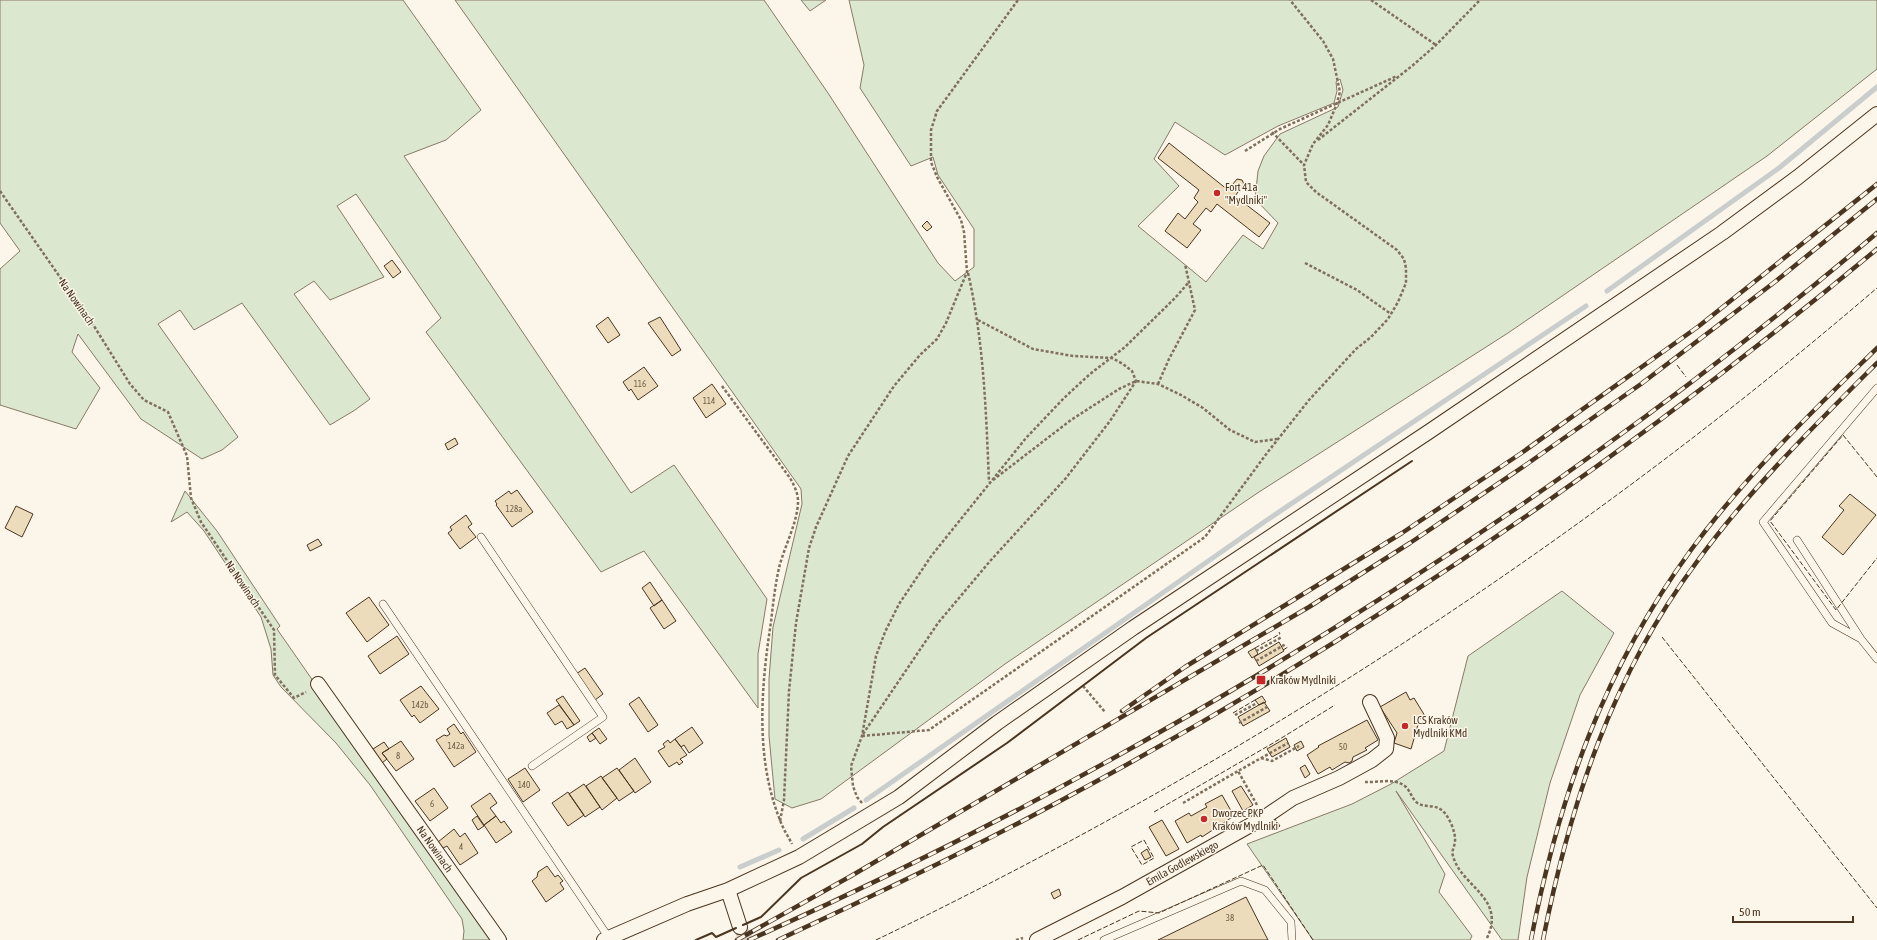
<svg xmlns="http://www.w3.org/2000/svg" width="1877" height="940" font-family="'Asap Condensed',sans-serif">
  <style>
    .green { fill: #dce7d0; stroke: #887966; fill-rule: evenodd }
    .lines { fill: none; stroke-linecap: round; stroke-linejoin: round }
    .stream { stroke: #c9cecd; stroke-width: 5 }
    .building { fill: #ecdcbc; stroke: #4a3520 }
    .minor-tunnel { stroke: #d8cfc1; stroke-width: 14; stroke-dasharray: 14 7; stroke-linecap: butt }
    .service-casing { stroke: #4a3520; stroke-width: 8 }
    .minor-casing { stroke: #4a3520; stroke-width: 16 }
    .path { stroke: #7f6f5c; stroke-width: 2.5; stroke-dasharray: 3 2; stroke-linecap: butt }
    .service { stroke: #fbf6e9; stroke-width: 7 }
    .minor { stroke: #fbf6e9; stroke-width: 14 }
    .rail-casing { stroke: #4a3520; stroke-width: 4.5 }
    .rail { stroke: #fbf6e9; stroke-width: 3; stroke-dasharray: 9; stroke-linecap: butt }
    .fence { stroke: #4a3520; stroke-width: 1; stroke-dasharray: 5 2; stroke-linecap: butt }
    .wall { stroke: #4a3520; stroke-width: 2 }
    .poi-dot { fill: #c62828; stroke: #fbf6e9; stroke-width: 1.5 }
    .labels { text-anchor: middle; dominant-baseline: central; stroke-width: 3; stroke-linejoin: round; paint-order: stroke }
    .number-label { font-size: 9px; fill: #725f47 }
    .poi-label { font-size: 11px; fill: #4a3520; stroke: #fbf6e9; text-anchor: start }
    .street-label { font-size: 11px; fill: #4a3520; stroke: #fbf6e9 }
  </style>
  <rect width="100%" height="100%" fill="#fbf6e9"/>
  <path class="green" d="M 0,0 L 403,0 L 481,110 L 446,140 L 404,156 L 631,493 L 674,465 L 767,599 L 758,654 L 758,708 L 644,551 L 601,572 L 426,332 L 441,318 L 356,194 L 337,206 L 384,277 L 330,300 L 314,281 L 294,294 L 370,399 L 355,410 L 330,425 L 242,303 L 194,330 L 180,310 L 158,324 L 238,437 L 222,450 L 202,459 L 141,419 L 78,334 L 72,352 L 100,388 L 76,429 L 0,405 L 0,269 L 20,251 L 0,223 Z
    M 455,0 L 764,0 L 828,93 L 938,263 L 955,281 L 974,267 L 974,229 L 938,175 L 933,157 L 911,166 L 860,88 L 864,65 L 849,0 L 1877,0 L 1877,69 L 1767,156 L 1508,333 L 1259,492 L 1005,664 L 821,799 L 792,808 L 775,799 L 769,736 L 769,679 L 773,627 L 802,504 L 801,489 ZM 1340,79 L 1343,90 L 1338,107 L 1280,134 L 1264,156 L 1258,171 L 1255,199 L 1278,223 L 1263,249 L 1243,235 L 1206,282 L 1138,226 L 1179,186 L 1154,159 L 1175,122 L 1225,155 L 1278,126 L 1334,103 L 1337,91 L 1336,82 Z
    M 801,0 L 826,0 L 810,11 Z
    M 185,491 L 217,531 L 280,626 L 277,629 L 493,940 L 463,940 L 464,931 L 462,919 L 370,785 L 336,743 L 281,687 L 273,675 L 271,649 L 261,617 L 204,531 L 187,512 L 171,522 Z
    M 1562,591 L 1614,633 L 1580,695 L 1550,783 L 1527,877 L 1518,940 L 1502,940 L 1396,791 L 1445,874 L 1439,892 L 1472,936 L 1470,940 L 1313,940 L 1247,844 L 1352,804 L 1391,784 L 1444,751 L 1468,656 Z"/>
  <g class="lines">
    <path class="stream" d="M 1607,291 L 1779,168 L 1877,87
      M 866,800 L 1267,520 L 1586,306
      M 803,839 L 854,808
      M 740,867 L 779,850"/>
  </g>
  <path class="building" d="M 1169,143 L 1228,190 L 1237,179 L 1242,180 L 1244,184 L 1235,196 L 1270,223 L 1259,237 L 1217,204 L 1211,212 L 1206,208 L 1193,224 L 1201,230 L 1187,248 L 1165,231 L 1178,213 L 1185,219 L 1198,202 L 1194,198 L 1199,190 L 1158,158 Z
    M 927,221 L 932,227 L 927,231 L 922,226 Z
    M 392,260 L 401,272 L 393,278 L 384,266 Z
    M 608,317 L 620,335 L 608,343 L 596,326 Z
    M 660,317 L 681,350 L 672,356 L 648,323 Z
    M 644,367 L 658,386 L 638,400 L 631,389 L 629,391 L 623,382 Z
    M 712,384 L 726,404 L 706,418 L 693,398 Z
    M 455,438 L 458,444 L 448,450 L 445,444 Z
    M 517,490 L 533,512 L 512,527 L 496,505 L 497,504 L 495,501 L 509,491 L 511,494 Z
    M 1850,494 L 1876,515 L 1843,555 L 1822,537 L 1844,510 L 1839,506 Z
    M 16,506 L 33,514 L 22,537 L 5,528 Z
    M 466,515 L 472,524 L 468,527 L 476,537 L 460,549 L 448,533 L 452,530 L 450,527 Z
    M 318,539 L 322,545 L 310,551 L 307,545 Z
    M 650,582 L 662,600 L 654,606 L 642,588 Z
    M 369,597 L 389,625 L 367,642 L 346,613 Z
    M 662,600 L 676,621 L 664,629 L 650,608 Z
    M 397,636 L 409,654 L 380,674 L 368,656 Z
    M 1279,642 L 1284,651 L 1259,666 L 1254,657 Z
    M 1255,648 L 1258,654 L 1252,658 L 1248,652 Z
    M 585,668 L 603,694 L 595,700 L 576,674 Z
    M 421,686 L 439,709 L 420,723 L 414,715 L 412,717 L 400,700 Z
    M 1406,692 L 1410,700 L 1414,698 L 1425,716 L 1424,719 L 1420,718 L 1411,749 L 1394,743 L 1397,733 L 1380,707 Z
    M 563,696 L 580,721 L 574,725 L 556,700 Z
    M 1262,696 L 1266,702 L 1259,705 L 1255,700 Z
    M 639,697 L 658,725 L 648,732 L 629,704 Z
    M 1264,702 L 1270,711 L 1243,726 L 1238,717 Z
    M 559,705 L 574,725 L 567,729 L 562,721 L 555,725 L 547,713 Z
    M 1367,720 L 1378,740 L 1365,748 L 1367,750 L 1353,757 L 1352,761 L 1349,763 L 1345,762 L 1332,770 L 1330,767 L 1318,774 L 1307,755 L 1319,747 L 1318,746 Z
    M 454,724 L 461,734 L 463,732 L 476,752 L 454,767 L 436,740 L 444,735 L 447,736 L 450,734 L 447,729 Z
    M 692,727 L 703,743 L 689,753 L 684,745 L 681,747 L 675,739 Z
    M 599,728 L 607,739 L 600,744 L 592,733 Z
    M 592,733 L 596,738 L 590,742 L 587,737 Z
    M 1286,738 L 1290,747 L 1272,757 L 1267,749 Z
    M 675,739 L 687,755 L 680,759 L 683,762 L 679,765 L 677,762 L 669,767 L 658,751 L 665,747 L 663,744 L 668,740 L 670,743 Z
    M 401,741 L 414,759 L 396,771 L 382,753 Z
    M 1301,741 L 1304,747 L 1297,751 L 1294,745 Z
    M 384,742 L 389,749 L 382,753 L 387,759 L 382,763 L 373,749 Z
    M 635,758 L 651,782 L 635,793 L 619,770 Z
    M 1305,765 L 1310,774 L 1305,778 L 1300,768 Z
    M 525,768 L 540,790 L 523,802 L 508,779 Z
    M 617,768 L 634,791 L 619,801 L 602,778 Z
    M 601,776 L 617,798 L 602,810 L 586,786 Z
    M 584,784 L 600,807 L 585,817 L 569,794 Z
    M 1241,786 L 1253,805 L 1243,811 L 1232,791 Z
    M 434,788 L 448,808 L 430,821 L 415,801 Z
    M 568,792 L 584,815 L 568,826 L 552,803 Z
    M 490,793 L 497,803 L 490,808 L 496,816 L 484,825 L 471,806 Z
    M 1222,795 L 1234,816 L 1202,837 L 1201,835 L 1187,843 L 1175,821 L 1189,813 L 1191,816 L 1207,807 L 1205,804 Z
    M 477,816 L 484,826 L 478,830 L 472,820 Z
    M 496,816 L 501,823 L 504,821 L 512,832 L 496,843 L 484,825 Z
    M 1275,819 L 1280,826 L 1275,829 L 1271,822 Z
    M 1162,820 L 1179,849 L 1166,856 L 1149,827 Z
    M 454,829 L 460,837 L 465,833 L 478,853 L 460,865 L 447,846 L 443,848 L 438,842 Z
    M 1147,849 L 1151,857 L 1145,860 L 1141,853 Z
    M 547,866 L 555,877 L 558,875 L 563,881 L 560,883 L 564,889 L 546,902 L 532,881 L 537,877 L 538,872 Z
    M 1059,889 L 1061,895 L 1054,899 L 1051,893 Z
    M 1246,897 L 1268,940 L 1158,940 Z"/>
  <g class="lines">
    <path class="minor-tunnel" d="M 740,927 L 746,940"/>
    <g class="service-casing">
      <path id="service" d="M 481,537 L 603,717 L 532,766
        M 1797,540 L 1861,639 L 1877,659
        M 383,604 L 609,938
        M 1861,639 L 1832,623 L 1763,522 L 1877,388
        M 1104,940 L 1241,881 L 1265,890 L 1291,922 L 1292,940"/>
    </g>
    <g class="minor-casing">
      <path id="minor" d="M 318,684 L 499,940
        M 728,890 L 740,927
        M 604,940 L 687,904 L 728,890 L 799,857 L 899,797 L 997,723 L 1133,628 L 1430,431 L 1722,233 L 1798,177 L 1877,114
        M 1037,940 L 1122,897 L 1265,817 L 1293,798 L 1339,778 L 1372,760 L 1386,749 L 1387,738 L 1370,702"/>
    </g>
    <path class="path" d="M 1371,0 L 1436,45
      M 1272,132 L 1304,165
      M 1318,140 L 1412,66 L 1436,45 L 1480,0
      M 1245,151 L 1280,129 L 1397,76
      M 0,191 L 94,326 L 130,384 L 144,400 L 168,412 L 187,456 L 191,498 L 201,522 L 274,630 L 275,675 L 294,698 L 306,692
      M 1305,263 L 1357,290 L 1391,314
      M 968,273 C 984,342 986,412 989,482
      M 978,320 L 1033,349 L 1073,356 L 1112,358 L 1123,364 L 1132,371 L 1136,381
      M 1158,384 L 1169,359 L 1195,310 L 1185,264
      M 722,386 L 790,478 C 794,485 798,493 798,501 C 798,522 784,547 779,568 C 775,586 773,604 771,622 C 761,687 755,758 780,820 C 783,829 788,836 792,844
      M 993,480 L 1071,420 L 1119,389 L 1136,381 L 1158,384 L 1181,395 L 1203,408 L 1230,430 L 1255,442 L 1277,439
      M 1256,651 L 1282,637
      M 1256,661 L 1286,644
      M 1083,686 L 1105,712
      M 1235,715 L 1257,703
      M 1239,723 L 1267,707
      M 863,734 L 938,623 L 991,560 L 1066,478 L 1110,421 L 1136,381
      M 862,736 L 929,730 L 1205,537 L 1267,453 L 1309,400 L 1356,349 L 1371,337 L 1388,319 L 1398,302 L 1406,283 L 1406,268 L 1404,259 L 1397,250 L 1316,192 L 1306,182 L 1304,165 L 1313,144 L 1328,125 L 1336,106 L 1340,92 L 1333,59 L 1323,41 L 1290,0
      M 1261,758 L 1272,761 L 1299,746
      M 1365,782 C 1378,783 1395,777 1406,787 C 1411,792 1412,800 1419,804 C 1425,807 1434,805 1440,809 C 1448,813 1456,832 1455,841 C 1455,846 1451,851 1453,856 C 1461,887 1508,898 1486,940
      M 862,803 L 857,797 L 853,786 L 851,766 L 862,736 L 876,656 L 885,632 L 899,604 L 932,555 L 1026,438 L 1064,398 L 1090,374 L 1125,347 L 1175,298 L 1189,282
      M 1183,803 L 1238,771
      M 1257,805 L 1238,771 L 1288,743
      M 780,821 L 784,800 L 789,691 L 796,623 L 809,548 L 816,527 L 848,456 L 894,386 L 920,355 L 937,339 L 946,323 L 967,272 L 964,232 L 961,220 L 937,177 L 931,162 L 931,130 L 937,111 L 1018,0
      M 1016,940 L 1023,938"/>
    <use href="#service" class="service"/>
    <use href="#minor" class="minor"/>
    <g class="rail-casing">
      <path id="rail" d="M 1122,711 L 1185,667 L 1402,533 L 1520,454 L 1699,326 L 1877,184
        M 737,940 L 851,876 L 1309,607 L 1410,543 L 1527,464 L 1641,384 L 1776,281 L 1877,199
        M 749,940 C 1050,806 1335,640 1602,448 C 1697,380 1788,308 1877,233
        M 778,940 C 873,896 968,851 1060,801 C 1350,646 1624,460 1877,249
        M 1531,940 C 1559,796 1604,669 1691,550 C 1745,476 1812,412 1877,348
        M 1543,940 C 1570,804 1612,676 1696,563 C 1749,490 1813,427 1877,363"/>
    </g>
    <use href="#rail" class="rail"/>
    <path class="fence" d="M 1677,365 L 1686,377
      M 1877,477 L 1843,435 L 1770,521 L 1836,610 L 1877,558
      M 1662,637 L 1877,908
      M 1255,648 L 1280,634 L 1279,632
      M 1283,650 L 1288,647
      M 1233,713 L 1255,700
      M 1154,812 L 1275,742 L 1335,705
      M 1144,840 L 1154,858 L 1142,865 L 1131,847 Z
      M 876,940 C 1237,766 1573,549 1877,288
      M 1078,940 L 1139,911 L 1159,913 L 1263,865 L 1313,940"/>
    <path class="wall" d="M 743,925 L 761,917 L 801,878 L 862,844 L 883,827 L 1007,743 L 1146,638 L 1412,461
      M 696,940 L 712,933 L 716,937 L 736,928"/>
  </g>
  <g class="poi-dot">
    <circle cx="1217" cy="193" r="4"/>
    <rect x="1256" y="675" width="10" height="10" rx="2"/>
    <circle cx="1405" cy="726" r="4"/>
    <circle cx="1204" cy="819" r="4"/>
  </g>
  <g class="labels">
    <g class="number-label">
      <text x="640" y="384">116</text>
      <text x="709" y="401">114</text>
      <text x="514" y="509">128a</text>
      <text x="420" y="705">142b</text>
      <text x="456" y="746">142a</text>
      <text x="1343" y="747">50</text>
      <text x="398" y="756">8</text>
      <text x="524" y="785">140</text>
      <text x="432" y="804">6</text>
      <text x="461" y="847">4</text>
      <text x="1230" y="918">38</text>
    </g>
    <g class="poi-label">
      <text x="1225" y="187">Fort 41a<tspan x="1225" dy="13">"Mydlniki"</tspan></text>
      <text x="1270" y="680">Kraków Mydlniki</text>
      <text x="1413" y="720">LCS Kraków<tspan x="1413" dy="13">Mydlniki KMd</tspan></text>
      <text x="1212" y="813">Dworzec PKP<tspan x="1212" dy="13">Kraków Mydlniki</tspan></text>
    </g>
    <g class="street-label">
      <text transform="translate(77 302) rotate(55)">Na Nowinach</text>
      <text transform="translate(243 584) rotate(56)">Na Nowinach</text>
      <text transform="translate(435 849) rotate(55)">Na Nowinach</text>
      <text transform="translate(1182 863) rotate(-29)">Emila Godlewskiego</text>
    </g>
  </g>
  <path d="M1733 916v6h120v-6" fill="none" stroke="#4a3520" stroke-width="2"/>
  <text x="1739" y="916" font-size="12" fill="#4a3520" stroke="#fbf6e9" stroke-width="3" paint-order="stroke">50 m</text>
</svg>
